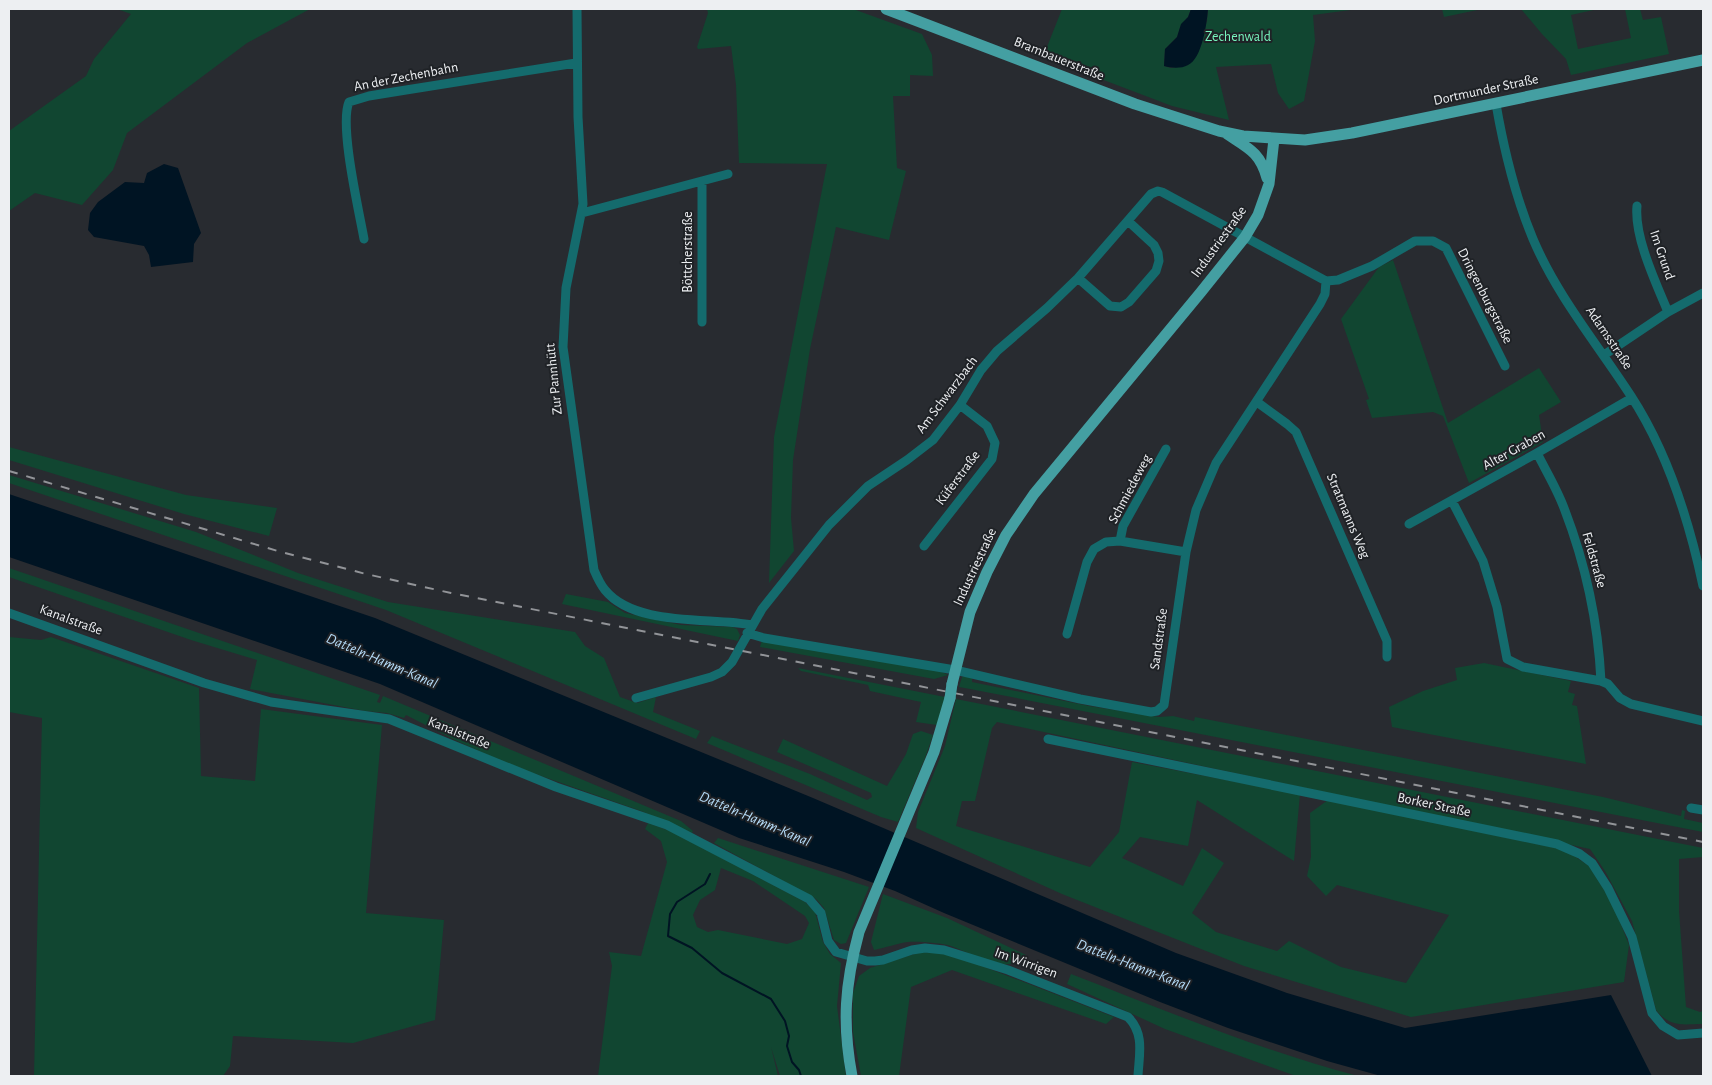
<svg xmlns="http://www.w3.org/2000/svg" width="1712" height="1085" font-family="'Alegreya Sans',sans-serif">
  <style>
    .green { fill: #114631; fill-rule: evenodd }
    .water { fill: #001423 }
    .lines { fill: none; stroke-linecap: round; stroke-linejoin: round }
    .stream { stroke: #001423; stroke-width: 2 }
    .minor { stroke: #146b6d; stroke-width: 9 }
    .major { stroke: #449fa2; stroke-width: 11 }
    .rail { stroke: #929498; stroke-width: 2; stroke-dasharray: 9 9; stroke-linecap: butt }
    .major-bridge { stroke: #449fa2; stroke-width: 11 }
    .labels { text-anchor: middle; dominant-baseline: central; stroke-width: 4; stroke-linejoin: round; paint-order: stroke }
    .park-label { font-size: 14px; fill: #77f6be; stroke: #1f2226 }
    .street-label { font-size: 14px; fill: #edeff2; stroke: #1f2226 }
    .water-label { font-size: 15px; font-style: italic; fill: #b6dcf8; stroke: #1f2226 }
  </style>
  <rect width="100%" height="100%" fill="#282b30"/>
  <path class="green" d="M 117,9 L 310,9 L 247,43 L 127,133 L 113,170 L 82,205 L 35,193 L 9,211 L 9,131 L 86,76 L 94,59 L 131,14 Z
    M 707,9 L 853,9 L 922,34 L 932,55 L 933,76 L 910,75 L 910,96 L 893,96 L 897,168 L 906,171 L 889,240 L 836,227 L 810,349 L 793,460 L 791,518 L 794,551 L 769,583 L 774,437 L 827,164 L 739,163 L 736,85 L 731,46 L 698,49 L 697,47 L 708,13 Z
    M 1062,9 L 1191,9 L 1188,17 L 1181,25 L 1177,37 L 1165,49 L 1164,66 L 1171,68 L 1188,65 L 1207,21 L 1208,9 L 1358,9 L 1313,15 L 1315,41 L 1304,101 L 1289,109 L 1278,93 L 1271,64 L 1216,67 L 1229,120 L 1172,106 L 1043,57 Z
    M 1442,9 L 1482,9 L 1444,17 Z
    M 1521,9 L 1598,9 L 1571,15 L 1578,49 L 1631,38 L 1625,9 L 1640,9 L 1643,20 L 1661,17 L 1669,54 L 1571,75 L 1566,59 L 1542,34 Z
    M 1393,260 L 1448,423 L 1539,368 L 1561,402 L 1539,415 L 1543,442 L 1469,483 L 1443,416 L 1433,412 L 1372,418 L 1366,400 L 1369,399 L 1341,319 L 1379,267 Z
    M 9,447 L 186,495 L 277,508 L 269,536 L 184,514 L 9,460 Z
    M 9,475 L 196,532 L 298,573 L 388,602 L 575,632 L 585,646 L 604,658 L 620,697 L 637,703 L 656,697 L 653,712 L 700,731 L 696,739 L 386,610 L 9,483 Z
    M 9,568 L 380,695 L 377,702 L 380,703 L 383,696 L 681,821 L 693,831 L 692,833 L 641,811 L 507,764 L 453,739 L 406,715 L 404,718 L 387,713 L 365,711 L 250,689 L 257,660 L 191,640 L 9,577 Z
    M 566,594 L 608,602 L 625,613 L 681,625 L 732,627 L 737,629 L 740,635 L 738,641 L 562,604 Z
    M 9,637 L 41,640 L 51,637 L 199,688 L 201,776 L 255,781 L 261,709 L 382,725 L 366,913 L 444,920 L 435,1020 L 353,1043 L 233,1036 L 230,1066 L 223,1076 L 34,1076 L 42,718 L 9,712 Z
    M 762,640 L 936,669 L 948,675 L 934,679 L 760,647 Z
    M 1484,663 L 1571,681 L 1568,692 L 1575,694 L 1572,705 L 1577,706 L 1586,764 L 1392,727 L 1389,707 L 1423,691 L 1457,680 L 1455,668 Z
    M 798,668 L 945,697 L 937,725 L 916,722 L 921,702 L 870,691 L 868,685 L 801,671 Z
    M 962,677 L 972,677 L 972,682 L 1089,706 L 1159,717 L 1173,716 L 1194,721 L 1195,717 L 1603,797 L 1681,816 L 1682,810 L 1685,811 L 1684,819 L 1703,823 L 1703,832 L 970,689 L 959,687 Z
    M 956,699 L 1703,848 L 1703,857 L 1679,859 L 1679,911 L 1686,1007 L 1700,1012 L 1703,1011 L 1703,1024 C 1682,1024 1671,1028 1656,1010 L 1632,921 L 1605,871 L 1590,849 L 997,722 L 992,728 L 975,801 L 962,801 L 956,826 L 1090,867 L 1119,832 L 1132,762 L 1300,794 L 1294,861 L 1197,800 L 1188,846 L 1140,837 L 1122,858 L 1183,886 L 1202,848 L 1224,863 L 1192,913 L 1216,932 L 1277,951 L 1289,941 L 1341,967 L 1406,983 L 1449,915 L 1337,885 L 1326,896 L 1307,876 L 1311,857 L 1310,813 L 1328,800 L 1565,850 L 1589,866 L 1613,904 L 1629,945 L 1624,982 L 1411,1017 L 1244,966 L 1062,894 L 916,828 L 918,812 L 945,746 Z
    M 921,731 L 933,735 L 925,758 L 898,822 L 881,817 L 707,743 L 712,736 L 810,774 L 867,800 L 872,797 L 871,793 L 777,752 L 783,739 L 887,786 L 906,754 L 913,734 Z
    M 648,823 L 673,832 L 805,902 L 815,912 L 823,942 L 830,954 L 841,963 L 837,1006 L 846,1076 L 780,1076 L 771,1047 L 778,1076 L 598,1076 L 612,966 L 609,952 L 641,956 L 667,862 L 661,841 L 645,829 ZM 721,868 L 753,881 L 805,916 L 809,923 L 802,939 L 787,944 L 718,930 L 708,932 L 697,927 L 693,915 L 700,900 L 715,890 Z
    M 718,838 L 869,887 L 846,943 L 841,944 L 834,940 L 824,908 L 816,899 L 714,843 Z
    M 883,894 L 947,918 L 1026,955 C 1011,978 969,952 951,946 C 942,943 918,941 908,942 C 898,943 885,948 874,950 L 871,942 Z
    M 921,952 L 951,954 L 1114,1017 L 1106,1024 L 952,970 L 911,987 L 899,1076 L 861,1076 L 853,1032 L 853,993 L 859,976 L 870,968 Z
    M 1071,974 C 1164,1010 1262,1051 1358,1076 L 1296,1076 L 1165,1029 L 1067,984 Z"/>
  <path class="water" d="M 1191,9 L 1208,9 C 1207,23 1202,59 1188,65 C 1181,69 1171,68 1164,66 L 1165,49 L 1177,37 L 1181,24 L 1188,17 Z
    M 164,164 L 178,168 L 201,233 L 194,244 L 193,262 L 151,267 L 149,255 L 144,246 L 94,237 L 88,230 L 90,213 L 98,202 L 125,182 L 144,183 L 147,173 Z
    M 9,494 L 375,618 L 813,798 L 1176,953 L 1287,993 L 1405,1028 L 1611,995 L 1652,1076 L 1381,1076 L 1327,1061 L 1228,1028 L 1160,1002 L 944,913 L 895,891 L 844,872 L 739,838 L 380,684 L 9,557 Z"/>
  <g class="lines">
    <path class="stream" d="M 710,874 L 705,884 L 677,902 L 670,914 L 668,936 L 692,948 L 722,973 L 771,999 L 785,1021 L 789,1036 L 787,1046 L 792,1062 L 799,1070 L 801,1076"/>
    <path class="minor" d="M 577,9 L 578,117 L 583,204 L 566,288 L 563,347 L 594,570 C 597,577 600,584 605,590 C 635,627 710,617 752,625
      M 1496,104 C 1504,150 1515,196 1533,239 C 1557,296 1598,345 1631,396 C 1668,453 1689,520 1703,586
      M 702,181 L 702,322
      M 1637,206 C 1634,237 1656,283 1668,312
      M 582,213 L 728,174
      M 364,239 C 359,211 339,125 349,102 L 369,96 L 406,90 L 576,63
      M 1078,278 L 1110,306 L 1121,307 L 1129,302 L 1156,271 L 1159,261 L 1158,253 L 1154,245 L 1128,221
      M 1326,281 L 1338,280 L 1372,266 L 1415,241 L 1433,241 L 1446,248 L 1505,366
      M 1604,355 L 1668,312 L 1703,293
      M 1257,402 L 1287,424 L 1296,432 L 1387,641 L 1387,657
      M 1537,453 C 1546,471 1557,489 1564,508 C 1586,565 1598,621 1601,681
      M 1452,501 L 1483,561 L 1497,607 L 1507,659 L 1523,667 L 1601,681 L 1608,684 L 1620,698 L 1631,704 L 1703,721
      M 1409,524 L 1537,453 L 1632,398
      M 1120,541 L 1123,526 L 1166,449
      M 924,546 L 992,459 L 995,443 L 987,426 L 960,405
      M 9,613 L 204,683 L 271,702 L 389,719 L 556,787 L 667,825 L 809,899 L 821,913 L 828,941 L 836,952 L 867,961 L 875,961 L 883,960 L 912,950 L 925,948 L 944,950 L 1008,970 L 1128,1017 C 1145,1034 1139,1055 1138,1076
      M 1067,634 L 1087,562 L 1094,549 L 1106,542 L 1120,541 L 1186,552
      M 636,698 L 711,677 L 722,672 L 732,662 L 762,609 L 829,525 L 868,486 L 907,460 L 933,440 L 960,405 L 981,370 L 997,351 L 1047,308 L 1078,278 L 1151,194 L 1158,191 L 1162,192 L 1326,281 L 1325,294 L 1320,304 L 1216,463 L 1196,510 L 1186,552 L 1164,705 L 1157,711 L 1151,712 L 1080,699 L 955,670 L 764,638 L 747,633
      M 1048,739 L 1557,844 L 1580,854 L 1592,863 L 1608,888 L 1632,937 L 1652,1013 L 1663,1026 L 1678,1035 L 1703,1033
      M 1691,808 L 1703,810"/>
    <path class="major" d="M 886,9 L 1135,104 L 1219,131 L 1243,136 L 1305,140 L 1352,133 L 1703,60
      M 1227,134 C 1248,148 1260,152 1267,178
      M 952,684 L 970,612 L 987,572 L 1006,535 L 1034,494 L 1201,292 L 1245,237 L 1258,215 L 1269,184 L 1274,139
      M 852,1076 C 842,1023 845,984 859,932 L 934,752 L 950,698"/>
    <path class="rail" d="M 9,471 L 281,552 L 366,574 L 451,593 L 1703,842"/>
    <path class="major-bridge" d="M 950,698 L 952,684"/>
  </g>
  <g class="labels">
    <g class="park-label">
      <text x="1238" y="37">Zechenwald</text>
    </g>
    <g class="street-label">
      <text transform="translate(1059 59) rotate(22)">Brambauerstraße</text>
      <text transform="translate(406 77) rotate(-11)">An der Zechenbahn</text>
      <text transform="translate(1486 90) rotate(-12)">Dortmunder Straße</text>
      <text transform="translate(1219 242) rotate(-54)">Industriestraße</text>
      <text transform="translate(688 252) rotate(-90)">Böttcherstraße</text>
      <text transform="translate(1662 255) rotate(71)">Im Grund</text>
      <text transform="translate(1485 296) rotate(63)">Dringenburgstraße</text>
      <text transform="translate(1609 338) rotate(56)">Adamsstraße</text>
      <text transform="translate(554 379) rotate(-96)">Zur Pannhütt</text>
      <text transform="translate(947 395) rotate(-53)">Am Schwarzbach</text>
      <text transform="translate(1514 450) rotate(-29)">Alter Graben</text>
      <text transform="translate(958 478) rotate(-53)">Küferstraße</text>
      <text transform="translate(1130 489) rotate(-62)">Schmiedeweg</text>
      <text transform="translate(1348 516) rotate(67)">Stratmanns Weg</text>
      <text transform="translate(1594 560) rotate(74)">Feldstraße</text>
      <text transform="translate(975 567) rotate(-65)">Industriestraße</text>
      <text transform="translate(71 620) rotate(20)">Kanalstraße</text>
      <text transform="translate(1159 639) rotate(-82)">Sandstraße</text>
      <text transform="translate(459 733) rotate(22)">Kanalstraße</text>
      <text transform="translate(1434 805) rotate(12)">Borker Straße</text>
      <text transform="translate(1026 963) rotate(20)">Im Wirrigen</text>
    </g>
    <g class="water-label">
      <text transform="translate(382 661) rotate(23)">Datteln-Hamm-Kanal</text>
      <text transform="translate(755 819) rotate(23)">Datteln-Hamm-Kanal</text>
      <text transform="translate(1133 965) rotate(21)">Datteln-Hamm-Kanal</text>
    </g>
  </g>
  <rect width="1712" height="1085" fill="none" stroke="#edeff2" stroke-width="20"/>
</svg>
